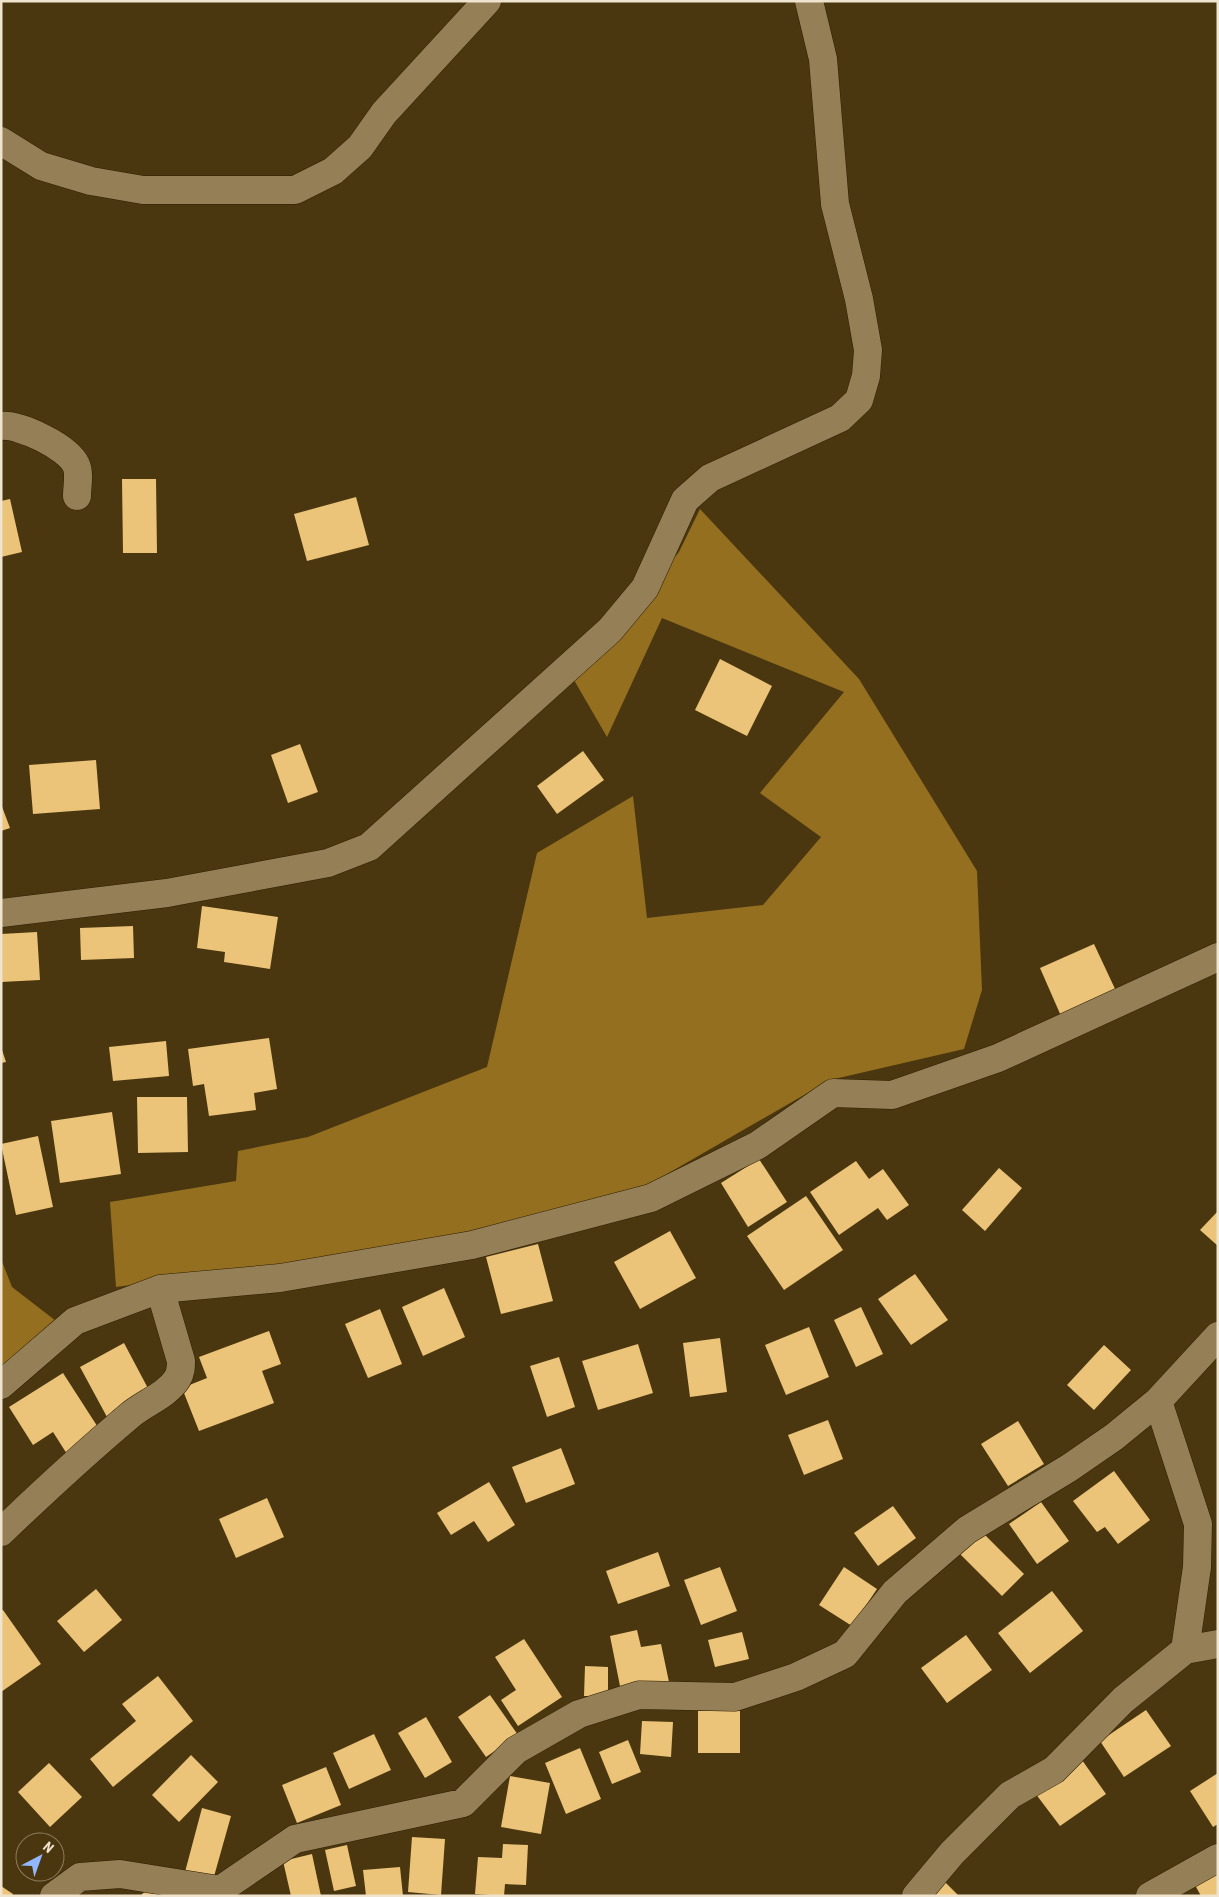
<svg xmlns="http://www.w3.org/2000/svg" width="1219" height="1897" font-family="'Roboto Condensed',sans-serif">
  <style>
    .forest { fill: #946f20 }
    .building { fill: #ebc379 }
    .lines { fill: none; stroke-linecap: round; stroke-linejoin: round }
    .minor-casing { stroke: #2e1f02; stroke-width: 29 }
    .minor { stroke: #957f57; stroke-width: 28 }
  </style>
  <rect width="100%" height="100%" fill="#4b370f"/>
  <path class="forest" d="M 700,509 L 859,679 L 977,871 L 982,990 L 964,1049 L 830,1080 L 641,1189 L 387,1251 L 116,1287 L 110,1202 L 236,1181 L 238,1151 L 308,1137 L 487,1067 L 537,853 L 633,796 L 647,918 L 763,905 L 821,837 L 760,793 L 844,692 L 662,618 L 607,737 L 574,680 L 679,552 Z
    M 1,1259 L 12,1287 L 56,1321 L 1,1374 Z"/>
  <path class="building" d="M 122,479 L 156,479 L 157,553 L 123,553 Z
    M 356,497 L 369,545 L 307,561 L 294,514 Z
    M 10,499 L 22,552 L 1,557 L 1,501 Z
    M 720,659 L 772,686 L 747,736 L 695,710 Z
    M 300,744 L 318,792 L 288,803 L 271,755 Z
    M 583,751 L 604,780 L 557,814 L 537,786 Z
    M 96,760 L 100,809 L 33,814 L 29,765 Z
    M 1,804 L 10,828 L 1,831 Z
    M 202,906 L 278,917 L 270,969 L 224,962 L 225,952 L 197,948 Z
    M 133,926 L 134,958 L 81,960 L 80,928 Z
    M 37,932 L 40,980 L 1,982 L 1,934 Z
    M 1094,944 L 1116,991 L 1061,1016 L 1040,968 Z
    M 269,1038 L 277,1089 L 254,1093 L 256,1110 L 209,1116 L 204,1084 L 193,1086 L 188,1049 Z
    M 166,1041 L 169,1076 L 113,1081 L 109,1047 Z
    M 1,1047 L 6,1062 L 1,1063 Z
    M 137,1097 L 187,1097 L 188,1152 L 138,1153 Z
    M 112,1112 L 121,1174 L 60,1183 L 51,1121 Z
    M 38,1136 L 53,1207 L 16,1215 L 1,1144 Z
    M 759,1159 L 787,1202 L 748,1227 L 721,1183 Z
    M 856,1161 L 869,1179 L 883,1169 L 909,1205 L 887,1220 L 878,1208 L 839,1235 L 810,1192 Z
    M 999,1168 L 1022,1188 L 985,1231 L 962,1210 Z
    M 806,1196 L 843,1250 L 784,1290 L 747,1236 Z
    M 1218,1211 L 1218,1246 L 1200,1230 Z
    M 670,1231 L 696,1278 L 640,1309 L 614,1262 Z
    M 538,1244 L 553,1301 L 501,1314 L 486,1257 Z
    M 915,1274 L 948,1320 L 911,1345 L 878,1299 Z
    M 444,1288 L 465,1337 L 423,1356 L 402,1307 Z
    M 861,1307 L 883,1354 L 856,1367 L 834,1320 Z
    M 380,1309 L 402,1364 L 368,1378 L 345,1324 Z
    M 809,1327 L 829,1377 L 786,1395 L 765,1345 Z
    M 269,1331 L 281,1364 L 262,1371 L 274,1403 L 199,1431 L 182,1388 L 207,1378 L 199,1357 Z
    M 720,1338 L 727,1392 L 690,1397 L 683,1343 Z
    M 124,1343 L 151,1394 L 107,1417 L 80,1367 Z
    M 638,1344 L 653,1393 L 598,1410 L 582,1361 Z
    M 1104,1345 L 1131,1370 L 1094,1410 L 1067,1385 Z
    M 559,1357 L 575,1407 L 547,1417 L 530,1366 Z
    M 63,1373 L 101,1432 L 67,1454 L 53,1432 L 33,1445 L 9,1407 Z
    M 828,1420 L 843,1459 L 804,1475 L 788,1435 Z
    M 1018,1421 L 1044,1464 L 1008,1486 L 981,1444 Z
    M 561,1448 L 575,1484 L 526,1503 L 512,1467 Z
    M 1114,1471 L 1150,1520 L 1118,1544 L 1105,1527 L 1097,1532 L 1073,1501 Z
    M 489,1482 L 515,1525 L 488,1542 L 474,1521 L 451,1535 L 437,1513 Z
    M 267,1498 L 284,1537 L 236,1558 L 219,1519 Z
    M 1041,1502 L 1069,1541 L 1037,1564 L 1009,1524 Z
    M 893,1506 L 916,1538 L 878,1566 L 854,1533 Z
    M 981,1531 L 1024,1574 L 1002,1596 L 959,1553 Z
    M 658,1552 L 670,1586 L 618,1604 L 606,1571 Z
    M 720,1567 L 737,1611 L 701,1625 L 684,1580 Z
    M 844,1567 L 877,1589 L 852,1626 L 819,1605 Z
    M 96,1589 L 122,1620 L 84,1652 L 57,1621 Z
    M 1052,1591 L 1083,1631 L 1030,1673 L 998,1633 Z
    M 3,1610 L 41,1664 L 1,1692 L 1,1611 Z
    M 637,1630 L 641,1647 L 661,1644 L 669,1682 L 621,1691 L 610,1636 Z
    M 742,1632 L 749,1659 L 715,1667 L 708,1640 Z
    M 966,1635 L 992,1670 L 947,1703 L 921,1668 Z
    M 524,1639 L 562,1697 L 518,1726 L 501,1700 L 516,1690 L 495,1657 Z
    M 585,1666 L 608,1667 L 608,1696 L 584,1696 Z
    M 158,1676 L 193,1721 L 113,1787 L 90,1759 L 136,1721 L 122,1704 Z
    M 490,1695 L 518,1735 L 486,1757 L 458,1717 Z
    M 1146,1710 L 1171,1746 L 1124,1777 L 1100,1741 Z
    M 698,1711 L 740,1711 L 740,1753 L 698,1753 Z
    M 426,1717 L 452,1762 L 425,1778 L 398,1733 Z
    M 642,1721 L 673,1722 L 671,1757 L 640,1754 Z
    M 374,1734 L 391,1770 L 349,1789 L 333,1753 Z
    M 628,1740 L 641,1772 L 612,1784 L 599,1752 Z
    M 580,1748 L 601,1799 L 566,1814 L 545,1763 Z
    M 191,1755 L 218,1782 L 179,1822 L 152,1795 Z
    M 1082,1760 L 1106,1794 L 1060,1826 L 1035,1793 Z
    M 49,1763 L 82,1797 L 50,1827 L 18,1792 Z
    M 326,1767 L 341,1805 L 297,1823 L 282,1785 Z
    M 1218,1773 L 1218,1824 L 1213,1827 L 1190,1791 Z
    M 510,1776 L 550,1783 L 541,1834 L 501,1827 Z
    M 202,1808 L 231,1816 L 213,1880 L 185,1872 Z
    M 412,1837 L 445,1839 L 441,1895 L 408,1892 Z
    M 503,1844 L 528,1845 L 526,1885 L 505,1884 L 504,1896 L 475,1894 L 478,1857 L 502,1858 Z
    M 347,1845 L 356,1886 L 334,1891 L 325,1850 Z
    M 312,1854 L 321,1896 L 291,1896 L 283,1861 Z
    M 400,1867 L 403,1896 L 366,1896 L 363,1870 Z
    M 1218,1872 L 1218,1896 L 1201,1896 L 1195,1885 Z
    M 945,1882 L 959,1896 L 930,1896 Z
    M 1,1886 L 13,1894 L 12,1896 L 1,1896 Z
    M 150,1887 L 158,1896 L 140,1896 Z"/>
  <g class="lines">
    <g class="minor-casing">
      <path id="minor" d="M 1,141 L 41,166 L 91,181 L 143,190 L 295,190 L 333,171 L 360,147 L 384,113 L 487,1
        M 1,426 C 20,424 68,447 76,465 C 80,473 77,487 77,496
        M 1,913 L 167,893 L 328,863 L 369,847 L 610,630 L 645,588 L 685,500 L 710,478 L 840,418 L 859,400 L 866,376 L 868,350 L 859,299 L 835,204 L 823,59 L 809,1
        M 1,1385 L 75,1321 L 160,1289 L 280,1278 L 472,1245 L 651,1198 L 758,1145 L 833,1093 L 892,1095 L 998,1058 L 1218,957
        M 1,1532 C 43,1492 85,1453 129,1416 C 144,1403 166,1396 177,1379 C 181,1373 181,1367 181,1361 L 160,1289
        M 1185,1650 L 1218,1644
        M 54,1896 L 80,1877 L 120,1874 L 220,1890 L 295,1839 L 463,1803 L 516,1750 L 579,1714 L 639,1695 L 735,1697 L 796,1677 L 845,1654 L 895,1592 L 967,1530 L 1069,1468 L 1114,1437 L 1158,1401 L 1218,1336
        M 916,1896 L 952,1853 L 1010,1795 L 1054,1770 L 1123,1700 L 1185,1650 L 1197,1567 L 1198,1524 L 1158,1401
        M 1150,1896 L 1218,1858"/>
    </g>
    <use href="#minor" class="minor"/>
  </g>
  <rect width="1219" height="1897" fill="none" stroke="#f0e4cf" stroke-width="5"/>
  <g transform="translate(40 1857) rotate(41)"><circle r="24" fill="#4b370f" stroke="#8d7c5c"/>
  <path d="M0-4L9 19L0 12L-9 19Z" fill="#92b7fd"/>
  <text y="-8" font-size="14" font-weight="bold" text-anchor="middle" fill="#f0e4cf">N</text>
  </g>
</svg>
